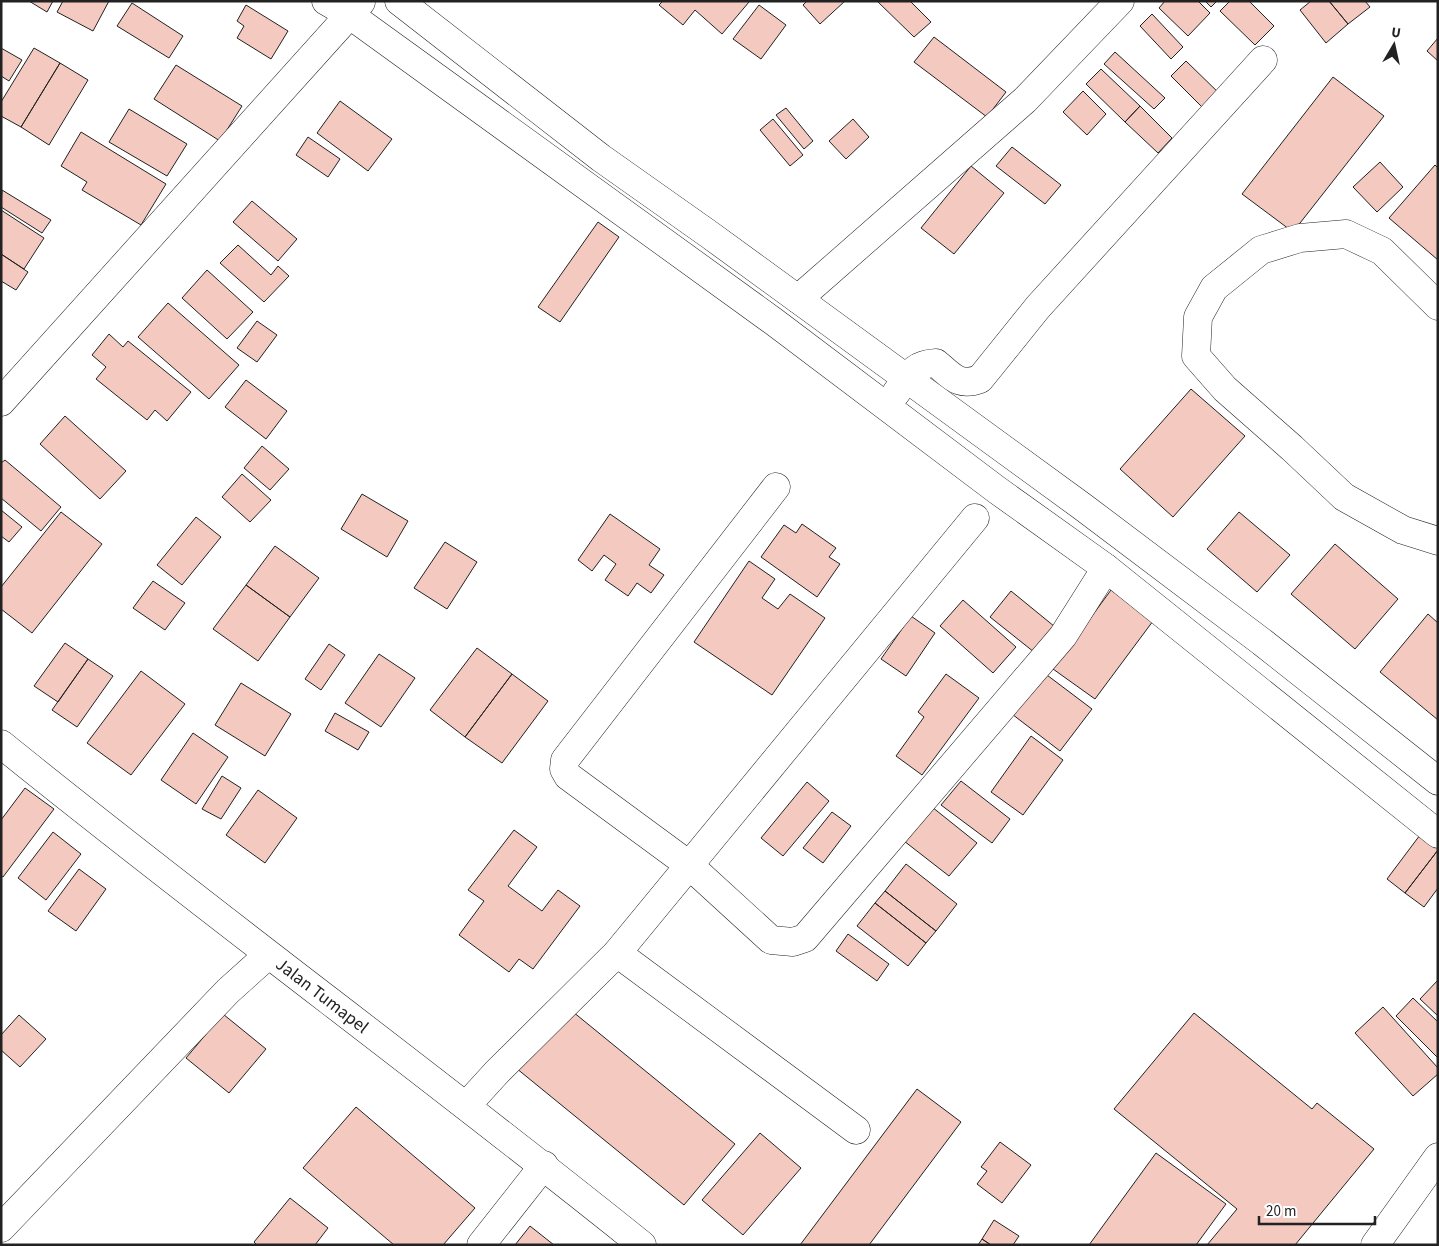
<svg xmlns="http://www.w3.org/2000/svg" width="1439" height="1246" font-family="'Source Sans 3',sans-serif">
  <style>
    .building { fill: #f3c9c0; stroke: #222 }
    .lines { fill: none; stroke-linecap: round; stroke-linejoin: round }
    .minor-casing { stroke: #222; stroke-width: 29 }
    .highway-casing { stroke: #222; stroke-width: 29 }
    .minor { stroke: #fff; stroke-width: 28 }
    .highway { stroke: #fff; stroke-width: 28 }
    .labels { text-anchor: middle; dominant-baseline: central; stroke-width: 4; stroke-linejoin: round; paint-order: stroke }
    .street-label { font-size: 18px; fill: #222; stroke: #fff }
  </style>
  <rect width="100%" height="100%" fill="#fff"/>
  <path class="building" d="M 29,1 L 53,1 L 47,12 Z
    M 63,1 L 109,1 L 93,31 L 57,12 Z
    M 663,1 L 748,1 L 749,2 L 722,34 L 695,10 L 683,25 L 659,5 Z
    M 807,1 L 845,1 L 820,24 L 803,5 Z
    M 877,1 L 910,1 L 931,22 L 914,37 Z
    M 1165,1 L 1198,1 L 1210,13 L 1188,36 L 1159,8 Z
    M 1205,1 L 1217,1 L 1211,7 Z
    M 1230,1 L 1249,1 L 1274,26 L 1255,45 L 1220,11 Z
    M 1311,1 L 1329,1 L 1348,24 L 1326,43 L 1300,10 Z
    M 1329,1 L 1365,1 L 1370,7 L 1348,24 Z
    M 132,3 L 183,36 L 169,58 L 117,26 Z
    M 246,5 L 288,31 L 271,59 L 237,38 L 244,26 L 237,21 Z
    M 759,5 L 786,25 L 761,59 L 733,39 Z
    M 1152,14 L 1183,47 L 1171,59 L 1140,26 Z
    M 934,37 L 1006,92 L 987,117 L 914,62 Z
    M 1438,38 L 1438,61 L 1427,51 Z
    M 1,48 L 22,60 L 9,81 L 1,76 Z
    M 34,48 L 60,63 L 21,127 L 1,116 L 1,102 Z
    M 1115,52 L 1165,98 L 1154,109 L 1104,64 Z
    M 1186,61 L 1222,96 L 1206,111 L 1171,76 Z
    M 60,63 L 88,80 L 49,145 L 21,127 Z
    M 176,65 L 242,106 L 220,141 L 154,99 Z
    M 1101,69 L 1140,106 L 1125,122 L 1086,84 Z
    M 1333,77 L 1384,116 L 1293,232 L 1242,194 Z
    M 1083,91 L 1106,114 L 1087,135 L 1063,112 Z
    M 340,101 L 392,139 L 368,171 L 317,133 Z
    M 1140,106 L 1172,138 L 1158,153 L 1125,122 Z
    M 786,108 L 813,141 L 804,149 L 776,115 Z
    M 129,109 L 187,144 L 167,176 L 109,142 Z
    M 773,119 L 803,155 L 790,166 L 760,130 Z
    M 853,119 L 869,137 L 846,159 L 829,141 Z
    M 81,132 L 166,184 L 141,225 L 82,190 L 87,182 L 61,166 Z
    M 308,137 L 340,159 L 328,177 L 296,155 Z
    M 1012,147 L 1061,185 L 1045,204 L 996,166 Z
    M 1380,162 L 1403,187 L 1377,212 L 1353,187 Z
    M 1435,165 L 1438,168 L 1438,260 L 1389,218 Z
    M 971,166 L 1004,193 L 954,254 L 921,228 Z
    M 2,190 L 51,220 L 42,233 L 1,207 Z
    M 252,201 L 297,239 L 278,261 L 233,222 Z
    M 1,210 L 44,238 L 24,269 L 1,254 Z
    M 598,222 L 619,237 L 560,322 L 538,307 Z
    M 238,245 L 271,275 L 278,266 L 289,276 L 264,302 L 220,263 Z
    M 1,254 L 28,272 L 16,290 L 1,281 Z
    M 207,270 L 253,312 L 227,339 L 182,298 Z
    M 168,303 L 239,365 L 209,399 L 138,337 Z
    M 257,321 L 277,335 L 257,362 L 237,348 Z
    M 109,334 L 123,347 L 128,341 L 191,392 L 167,421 L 155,410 L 147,420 L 96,379 L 106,367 L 92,355 Z
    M 246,380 L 287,411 L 266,439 L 225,407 Z
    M 1191,389 L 1245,436 L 1173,517 L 1120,469 Z
    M 65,416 L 126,471 L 100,499 L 40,444 Z
    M 262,446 L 289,469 L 270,490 L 244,468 Z
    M 5,460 L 61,507 L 41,531 L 1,498 L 1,463 Z
    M 242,474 L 271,500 L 250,522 L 222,497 Z
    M 362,494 L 408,521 L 387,557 L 341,529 Z
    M 1,510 L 22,527 L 9,542 L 1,536 Z
    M 61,512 L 102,544 L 32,633 L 1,609 L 1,587 Z
    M 1239,512 L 1290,555 L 1257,592 L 1207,549 Z
    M 610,514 L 660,549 L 649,565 L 664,575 L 651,593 L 637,583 L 628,596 L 605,580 L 616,564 L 604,555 L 592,571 L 578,560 Z
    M 196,517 L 221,537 L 182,585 L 157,565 Z
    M 802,524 L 836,548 L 829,557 L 840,564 L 817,597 L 761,557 L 784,525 L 796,533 Z
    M 445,542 L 477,562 L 447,609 L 414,588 Z
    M 1335,544 L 1398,599 L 1355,649 L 1291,594 Z
    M 275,546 L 319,578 L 290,617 L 246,585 Z
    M 749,561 L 775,579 L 762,598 L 778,609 L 790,594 L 825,618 L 772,695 L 694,642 Z
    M 153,581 L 185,603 L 165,630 L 133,608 Z
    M 246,585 L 290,617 L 258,661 L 213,629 Z
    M 1111,590 L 1153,621 L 1095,699 L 1053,669 Z
    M 1011,591 L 1060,631 L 1039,656 L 990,617 Z
    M 963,600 L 1016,647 L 993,673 L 940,626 Z
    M 1428,614 L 1438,623 L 1438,720 L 1380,672 Z
    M 911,616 L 935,633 L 906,676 L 881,659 Z
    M 65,643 L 88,659 L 58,702 L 34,686 Z
    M 329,644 L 345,655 L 321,690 L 305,679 Z
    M 477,648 L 512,674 L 465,737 L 430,710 Z
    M 379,654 L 415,678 L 381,727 L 345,703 Z
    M 88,659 L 113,676 L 77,727 L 52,710 Z
    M 1039,669 L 1092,709 L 1060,751 L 1008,711 Z
    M 141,671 L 185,704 L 131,775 L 87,743 Z
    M 512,674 L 548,701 L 502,763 L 465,737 Z
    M 946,674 L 979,698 L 922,775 L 896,756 L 924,717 L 918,712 Z
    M 241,683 L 291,714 L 265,756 L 215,725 Z
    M 335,713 L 369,732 L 358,750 L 325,731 Z
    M 193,733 L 228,757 L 196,804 L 161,780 Z
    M 1031,736 L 1063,760 L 1023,815 L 991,792 Z
    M 222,776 L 241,788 L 221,819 L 202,809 Z
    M 961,781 L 1010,819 L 992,843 L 941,805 Z
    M 807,782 L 829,801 L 783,856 L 761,838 Z
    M 25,788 L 54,809 L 3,877 L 1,876 L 1,820 Z
    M 258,790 L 297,818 L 265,863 L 226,835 Z
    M 932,807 L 977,843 L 949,876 L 904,841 Z
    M 832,812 L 851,826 L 823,863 L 803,848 Z
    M 514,830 L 537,847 L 508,886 L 542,911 L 558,890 L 580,906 L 533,969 L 519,959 L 509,972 L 459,935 L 484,901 L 468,890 Z
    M 53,832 L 81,854 L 46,900 L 18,878 Z
    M 1420,835 L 1438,848 L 1438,850 L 1405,893 L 1387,879 Z
    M 1438,850 L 1438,888 L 1424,907 L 1405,893 Z
    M 906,864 L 957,904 L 936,931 L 885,891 Z
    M 79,869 L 106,889 L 76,931 L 48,911 Z
    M 885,891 L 936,931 L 926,943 L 875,903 Z
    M 875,903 L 926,943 L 908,966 L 857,926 Z
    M 848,934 L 889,964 L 877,981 L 836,951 Z
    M 1438,980 L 1438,1016 L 1420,999 Z
    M 1413,998 L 1438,1022 L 1438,1058 L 1396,1016 Z
    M 567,1007 L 735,1144 L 684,1205 L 516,1068 Z
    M 1383,1007 L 1438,1068 L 1438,1074 L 1413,1096 L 1355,1033 Z
    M 1194,1013 L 1312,1109 L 1317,1103 L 1374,1149 L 1295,1245 L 1207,1245 L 1237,1209 L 1114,1109 Z
    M 223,1014 L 266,1049 L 229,1093 L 186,1058 Z
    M 19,1015 L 46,1039 L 20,1067 L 1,1050 L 1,1035 Z
    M 917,1089 L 961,1122 L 869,1245 L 800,1245 Z
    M 356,1107 L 475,1208 L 443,1245 L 394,1245 L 303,1168 Z
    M 760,1133 L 801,1168 L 743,1235 L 702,1200 Z
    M 1000,1142 L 1031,1165 L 1002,1203 L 977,1184 L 987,1171 L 981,1167 Z
    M 1156,1153 L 1226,1204 L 1196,1245 L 1089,1245 Z
    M 290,1198 L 328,1228 L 315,1245 L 257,1245 L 254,1242 Z
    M 994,1220 L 1019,1236 L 1013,1245 L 991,1245 L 982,1239 Z
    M 530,1226 L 554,1245 L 515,1245 Z
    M 982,1239 L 991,1245 L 978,1245 Z"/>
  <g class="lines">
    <g class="minor-casing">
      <g id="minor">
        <path d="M 326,1 L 350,15 L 773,321 L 997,490 L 1106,568 L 1438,834"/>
        <path d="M 399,1 L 601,158 L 710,235 L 1083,507 L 1262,642 L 1438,781"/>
        <path d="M 798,299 L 1025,100 L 1120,1"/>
        <path d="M 1438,306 L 1382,251 L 1346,234 L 1300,238 L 1261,250 L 1214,288 L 1198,317 L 1196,356 L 1225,389 L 1292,448 L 1344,497 L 1403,530 L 1438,541"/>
        <path d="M 896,393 C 909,376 913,364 936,363 C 952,376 958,387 980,379 L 1038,307 L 1263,60"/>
        <path d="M 1,402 L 361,2"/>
        <path d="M 776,487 L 565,760 L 564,769 L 568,776 L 689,865 L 771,940 L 793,942 L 805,938 L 1063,636 L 1106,568"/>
        <path id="s1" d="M 1,744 C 212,915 431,1075 642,1245"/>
        <path d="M 617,953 L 856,1130"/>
        <path d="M 466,1106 L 497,1072 L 617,953 L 975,518"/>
        <path d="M 1,1228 L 228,991 L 268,955"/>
        <path d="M 481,1245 L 544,1165"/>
      </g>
    </g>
    <g class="highway-casing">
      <path id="highway" d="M 1375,1245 L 1438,1157"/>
    </g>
    <use href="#minor" class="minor"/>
    <use href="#highway" class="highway"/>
  </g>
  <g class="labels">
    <g class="street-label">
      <text stroke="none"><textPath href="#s1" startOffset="408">Jalan Tumapel</textPath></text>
    </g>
  </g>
  <rect width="1439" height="1246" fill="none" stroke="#222222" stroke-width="5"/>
  <g transform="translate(1394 45) rotate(9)" stroke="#ffffff" stroke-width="4" paint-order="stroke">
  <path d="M0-4L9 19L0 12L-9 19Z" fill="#222222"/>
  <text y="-8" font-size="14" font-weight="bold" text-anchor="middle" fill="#222222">U</text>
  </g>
  <path d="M1259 1216v8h116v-8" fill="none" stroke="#222222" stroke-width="2.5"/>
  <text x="1266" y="1216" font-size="15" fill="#222222" stroke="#ffffff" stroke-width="4" paint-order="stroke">20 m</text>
</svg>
